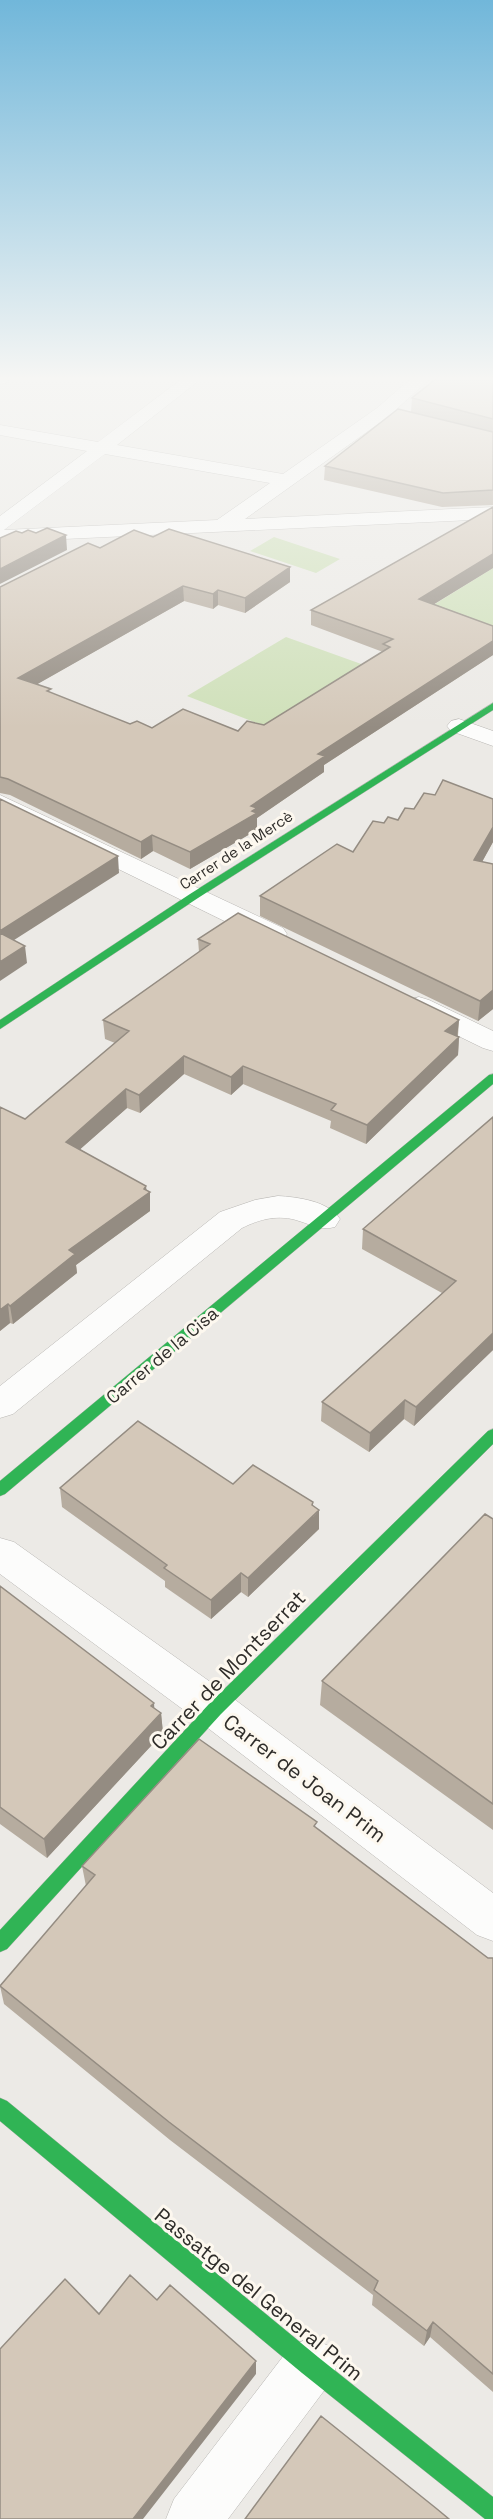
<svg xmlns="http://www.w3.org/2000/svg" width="493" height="2519" font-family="'Space Grotesk',sans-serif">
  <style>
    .green { fill: #cfe0b9 }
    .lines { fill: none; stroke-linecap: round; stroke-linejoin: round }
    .street-casing { stroke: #b8b6b3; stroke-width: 1 }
    .fast-casing { stroke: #b8b6b3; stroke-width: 1 }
    .street { fill: #fcfcfb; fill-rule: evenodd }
    .fast { fill: #30b455; fill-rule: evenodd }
    .wall { fill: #b6ac9f }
    .shaded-wall { fill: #948c82 }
    .building { fill: #d4c8b9; stroke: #948c82; stroke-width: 1.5 }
    .labels { text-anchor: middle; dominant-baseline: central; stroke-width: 6; stroke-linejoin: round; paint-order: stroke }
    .far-street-label { font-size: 15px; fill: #2f2d2a; stroke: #fdf8ef }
    .street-label { font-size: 18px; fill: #2f2d2a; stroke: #fdf8ef }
    .near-street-label { font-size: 21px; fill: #2f2d2a; stroke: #fdf8ef }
  </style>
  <rect width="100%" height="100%" fill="#eceae6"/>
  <path class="green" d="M 274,537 L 340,559 L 316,573 L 250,551 Z
    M 493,568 L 493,629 L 430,607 Z
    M 286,637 L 364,665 L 267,727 L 187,696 Z"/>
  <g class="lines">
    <g class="street-casing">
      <path id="street" d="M 0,375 L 13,375 L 6,383 L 0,384 Z
        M 187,375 L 206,375 L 117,445 L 283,474 L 377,408 L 415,375 L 434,375 L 389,416 L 245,519 L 493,507 L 493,519 L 0,542 L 0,516 L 87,451 L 0,435 L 0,425 L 98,442 ZM 105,454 L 270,483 L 217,520 L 4,530 Z
        M 459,719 L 493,731 L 493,746 L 451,731 L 447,726 L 451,721 Z
        M 0,795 L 283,928 L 287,934 L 283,940 L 273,942 L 263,940 L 0,811 Z
        M 419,997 L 429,1000 L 493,1031 L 493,1051 L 483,1048 L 409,1012 L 405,1006 L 409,1000 Z
        M 278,1196 C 297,1197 329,1201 340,1219 L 335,1227 C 320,1231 313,1225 299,1221 C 279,1214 260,1219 242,1228 L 13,1414 L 0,1418 L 0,1386 L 220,1212 L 255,1200 Z
        M 0,1538 L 14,1542 L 230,1696 L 493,1893 L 493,1941 L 477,1935 L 200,1722 L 0,1574 Z
        M 310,2338 L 329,2346 L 337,2365 L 329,2384 L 228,2519 L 166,2519 L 174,2499 L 291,2346 Z"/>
    </g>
    <g class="fast-casing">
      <path id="fast" d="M 493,703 L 493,710 L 198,898 L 0,1029 L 0,1020 L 190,894 Z
        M 493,1074 L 493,1084 L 5,1494 L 0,1496 L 0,1481 L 489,1075 Z
        M 493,1429 L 493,1444 L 221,1714 L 7,1949 L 0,1952 L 0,1930 L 209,1704 L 488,1431 Z
        M 0,2098 L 7,2101 L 318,2357 L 493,2497 L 493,2519 L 485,2519 L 302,2373 L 0,2121 Z"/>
    </g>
    <use href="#street" class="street"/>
    <use href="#fast" class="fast"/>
  </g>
  <path class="wall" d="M 493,375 L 493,505 L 442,507 L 324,480 L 325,466 L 472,427 L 411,412 L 412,398 Z
    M 493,507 L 493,568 L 434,604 L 493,626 L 493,655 L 324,765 L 324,772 L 257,818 L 257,830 L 190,869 L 153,851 L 141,859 L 10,795 L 0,793 L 0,587 L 100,548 L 153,537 L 290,567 L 290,582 L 245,613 L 218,605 L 213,609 L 184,601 L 37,684 L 51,693 L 130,724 L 152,728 L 238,731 L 264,725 L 383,652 L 311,625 L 311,610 Z
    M 435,795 L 493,799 L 493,842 L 482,862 L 493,864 L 493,1009 L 478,1021 L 260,916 L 260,896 L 353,852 L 384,823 L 398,820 Z
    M 198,939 L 459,1020 L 458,1036 L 459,1037 L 458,1055 L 366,1144 L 330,1128 L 331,1121 L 243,1084 L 231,1095 L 184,1074 L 140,1113 L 127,1108 L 80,1149 L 150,1192 L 150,1211 L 76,1265 L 77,1273 L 13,1324 L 10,1323 L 0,1331 L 0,1107 L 25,1119 L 115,1043 L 105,1039 L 103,1020 L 199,952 Z
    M 493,1117 L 493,1350 L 414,1426 L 404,1419 L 369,1452 L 321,1421 L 322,1402 L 442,1293 L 362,1249 L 363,1229 Z
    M 233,1484 L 313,1506 L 319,1529 L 248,1597 L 241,1592 L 211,1619 L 165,1587 L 165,1581 L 62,1507 L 60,1488 Z
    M 493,1519 L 493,1830 L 320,1705 L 322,1681 Z
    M 0,1586 L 161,1713 L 163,1733 L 47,1858 L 0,1824 Z
    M 317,1828 L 488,1958 L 493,1958 L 493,2392 L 430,2337 L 424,2346 L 372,2305 L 373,2295 L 170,2140 L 4,2004 L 0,1986 L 86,1886 L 82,1866 Z"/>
  <path class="shaded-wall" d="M 66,535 L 67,550 L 0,584 L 0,569 Z
    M 493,554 L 493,568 L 418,614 L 419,599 Z
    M 290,567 L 290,582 L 245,613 L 245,598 Z
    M 183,586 L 184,601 L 20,694 L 18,678 Z
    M 218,590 L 218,605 L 213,609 L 213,594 Z
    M 493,641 L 493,655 L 324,765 L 324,772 L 257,818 L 257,830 L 190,869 L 190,852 L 318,754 Z
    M 493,827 L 493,842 L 472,880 L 474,860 Z
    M 152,835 L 153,851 L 141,859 L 141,842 Z
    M 118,856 L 119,873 L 0,949 L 0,931 Z
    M 25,946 L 27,963 L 0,981 L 0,962 Z
    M 493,990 L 493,1009 L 478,1021 L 480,1001 Z
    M 459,1020 L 457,1038 L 445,1031 Z
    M 459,1037 L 458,1055 L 366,1144 L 367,1125 Z
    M 184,1056 L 184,1074 L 140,1113 L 139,1095 Z
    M 243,1066 L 243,1084 L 231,1095 L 231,1077 Z
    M 126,1089 L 127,1108 L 68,1160 L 66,1142 Z
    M 146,1186 L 147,1194 L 150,1192 L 150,1211 L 76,1265 L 77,1273 L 13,1324 L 10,1306 L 69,1250 Z
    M 8,1304 L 10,1323 L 0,1331 L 0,1310 Z
    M 493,1333 L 493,1350 L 414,1426 L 416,1407 Z
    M 405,1400 L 404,1419 L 369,1452 L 370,1433 Z
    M 313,1502 L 313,1517 L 319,1510 L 319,1529 L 248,1597 L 248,1578 Z
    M 241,1573 L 241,1592 L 211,1619 L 211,1600 Z
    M 154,1703 L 155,1720 L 161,1713 L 163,1733 L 47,1858 L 44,1839 Z
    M 433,2322 L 430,2337 L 424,2346 L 427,2331 Z
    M 256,2361 L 256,2374 L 143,2519 L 133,2519 Z"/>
  <path class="building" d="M 441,375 L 493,375 L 493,419 L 412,398 Z
    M 398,409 L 493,432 L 493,490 L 443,493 L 325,466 Z
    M 493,507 L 493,554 L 419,599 L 493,626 L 493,641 L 318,754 L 325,756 L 251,806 L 257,808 L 252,811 L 257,813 L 190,852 L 152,835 L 141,842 L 8,779 L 0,777 L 0,587 L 88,543 L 100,548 L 134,530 L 153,537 L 169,529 L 290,567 L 245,598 L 218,590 L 213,594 L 183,586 L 18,678 L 51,689 L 47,691 L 130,724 L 137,721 L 152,728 L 183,709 L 238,731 L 247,721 L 264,725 L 390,647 L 383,644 L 393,639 L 311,610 Z
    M 47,528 L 66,535 L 0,569 L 0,538 L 16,531 L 22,533 L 28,530 L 36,533 Z
    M 443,780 L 493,799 L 493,827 L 474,860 L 493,864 L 493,990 L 480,1001 L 260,896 L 337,844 L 353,852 L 373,821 L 384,823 L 388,817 L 398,820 L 405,808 L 414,809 L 424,793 L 435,795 Z
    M 0,799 L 118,856 L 0,931 Z
    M 238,913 L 459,1020 L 445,1031 L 459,1037 L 367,1125 L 331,1110 L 336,1104 L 243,1066 L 231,1077 L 184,1056 L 139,1095 L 126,1089 L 66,1142 L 146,1186 L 144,1189 L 150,1192 L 69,1250 L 75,1254 L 10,1306 L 8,1304 L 0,1310 L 0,1107 L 25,1119 L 129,1031 L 103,1020 L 210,944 L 198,939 Z
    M 0,933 L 25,946 L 0,962 Z
    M 493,1117 L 493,1333 L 416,1407 L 405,1400 L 370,1433 L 322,1402 L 456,1281 L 363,1229 Z
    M 138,1421 L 233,1484 L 253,1465 L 313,1502 L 312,1505 L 319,1510 L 248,1578 L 241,1573 L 211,1600 L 164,1568 L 167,1565 L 60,1488 Z
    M 485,1514 L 493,1519 L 493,1804 L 322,1681 Z
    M 0,1586 L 154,1703 L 151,1706 L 161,1713 L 44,1839 L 0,1807 Z
    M 199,1739 L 317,1822 L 314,1826 L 488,1958 L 493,1958 L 493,2374 L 433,2322 L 427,2331 L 374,2290 L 378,2281 L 169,2122 L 0,1986 L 95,1875 L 82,1866 Z
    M 130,2275 L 157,2300 L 170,2285 L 256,2361 L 133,2519 L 0,2519 L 0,2349 L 65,2279 L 99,2314 Z
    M 321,2416 L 437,2509 L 449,2519 L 245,2519 Z"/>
  <linearGradient id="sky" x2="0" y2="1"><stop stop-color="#71b7da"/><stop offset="0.52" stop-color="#f6f6f4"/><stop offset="1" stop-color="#f6f6f4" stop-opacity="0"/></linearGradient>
  <rect width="493" height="728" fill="url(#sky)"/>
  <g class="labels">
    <g class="far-street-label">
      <text transform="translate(236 850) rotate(-33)">Carrer de la Mercè</text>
    </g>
    <g class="street-label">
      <text transform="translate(162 1355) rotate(-40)">Carrer de la Cisa</text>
    </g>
    <g class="near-street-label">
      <text transform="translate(228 1670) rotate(-46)">Carrer de Montserrat</text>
      <text transform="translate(305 1778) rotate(37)">Carrer de Joan Prim</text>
      <text transform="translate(259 2294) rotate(39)">Passatge del General Prim</text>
    </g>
  </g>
</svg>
